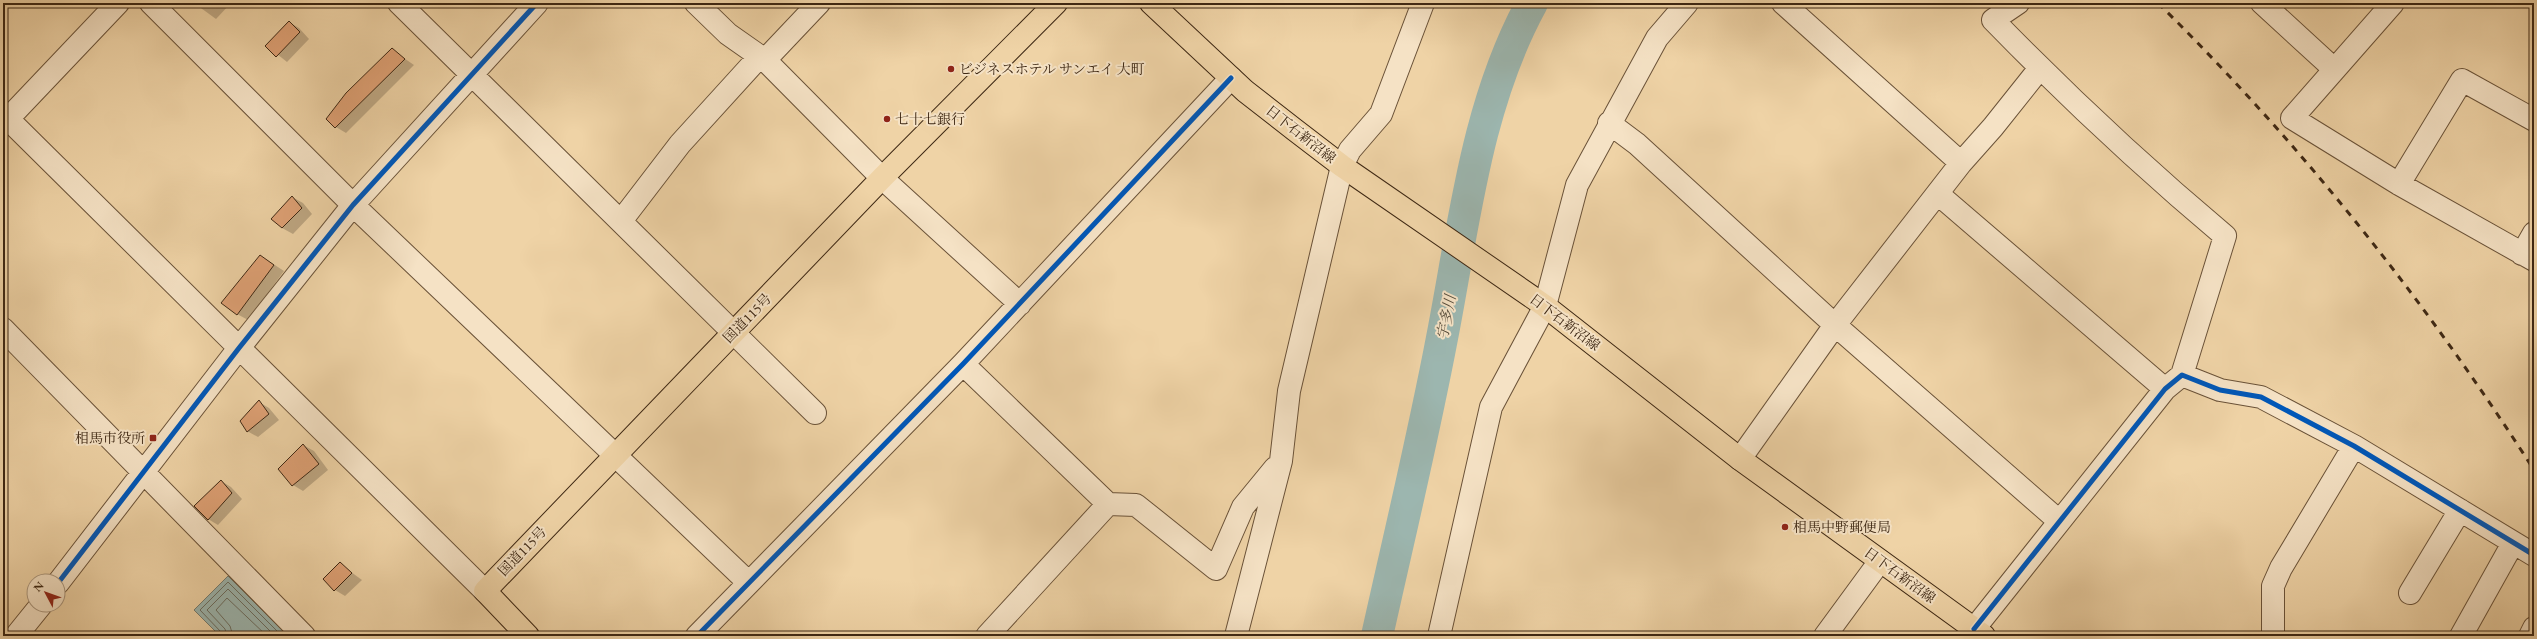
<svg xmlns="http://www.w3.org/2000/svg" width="2537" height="639" font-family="'EB Garamond','Noto Serif JP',serif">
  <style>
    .water { fill: #9cb6af; stroke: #767d71 }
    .shadow { fill: #0003 }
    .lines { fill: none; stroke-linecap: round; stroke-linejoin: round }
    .shore { stroke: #6c6e61; stroke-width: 1 }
    .river { stroke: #9cb6af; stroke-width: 32 }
    .building { fill: #e0a276; stroke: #3d2713 }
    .minor-casing { stroke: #6a5238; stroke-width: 24 }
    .major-casing { stroke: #3d2713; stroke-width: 24 }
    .highway-casing { stroke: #3d2713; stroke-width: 24 }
    .minor { stroke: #f5e2c5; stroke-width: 22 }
    .major { stroke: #efd3a6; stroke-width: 22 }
    .highway { stroke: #efd3a6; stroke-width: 22 }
    .rail { stroke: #3d2713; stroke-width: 3; stroke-dasharray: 7 7; stroke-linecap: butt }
    .cycleway-casing { stroke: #f5e2c5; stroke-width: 8 }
    .cycleway { stroke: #0057b8; stroke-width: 5 }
    .poi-dot { fill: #8f2418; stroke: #f5e2c5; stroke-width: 1.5 }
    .labels { text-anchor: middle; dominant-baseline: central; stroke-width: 4; stroke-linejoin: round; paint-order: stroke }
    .poi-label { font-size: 14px; fill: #3d2713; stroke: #f5e2c5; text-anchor: start }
    .street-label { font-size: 14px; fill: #3d2713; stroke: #f5e2c5 }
    .water-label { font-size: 15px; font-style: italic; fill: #554b3a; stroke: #f5e2c5 }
  </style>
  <rect width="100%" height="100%" fill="#efd3a6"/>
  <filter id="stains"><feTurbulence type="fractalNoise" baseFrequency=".005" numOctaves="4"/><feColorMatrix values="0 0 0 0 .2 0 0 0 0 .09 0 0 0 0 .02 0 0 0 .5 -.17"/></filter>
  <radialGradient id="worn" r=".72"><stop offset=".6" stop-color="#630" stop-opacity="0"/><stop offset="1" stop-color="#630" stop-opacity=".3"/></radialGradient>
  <path class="water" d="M 228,576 L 288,636 L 220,636 L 194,610 Z"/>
  <path class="shadow" d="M 194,3 L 231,3 L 216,19 Z
    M 289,22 L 299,28 L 309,39 L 287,62 L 267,46 Z
    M 392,50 L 414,65 L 346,133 L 336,127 Z
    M 292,197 L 303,203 L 312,214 L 293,234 L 282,228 Z
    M 261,256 L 284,271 L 248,320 L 237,314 Z
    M 259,402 L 269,408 L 279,420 L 258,437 L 247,431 Z
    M 303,445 L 314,451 L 328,470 L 303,491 L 293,485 L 279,469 Z
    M 221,481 L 231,487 L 242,499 L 218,525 L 208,519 Z
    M 340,564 L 362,580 L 345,596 L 335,590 Z"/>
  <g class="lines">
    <path class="shore" d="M 222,636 L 221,632 L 200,610 L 228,582 L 282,636
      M 227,636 L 225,629 L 207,610 L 228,589 L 275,636
      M 233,636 L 230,626 L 216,610 L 227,598 L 267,636"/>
    <path class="river" d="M 1377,636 C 1399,537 1423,438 1442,338 C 1464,225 1476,105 1532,3"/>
  </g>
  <path class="building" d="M 289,21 L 300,32 L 276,57 L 265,46 Z
    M 392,48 L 405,59 L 335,128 L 326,119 L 346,93 Z
    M 292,196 L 302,208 L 282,228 L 271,219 Z
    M 260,255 L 274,265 L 237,315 L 221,303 Z
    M 259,400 L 269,414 L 247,432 L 240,421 Z
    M 303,444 L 319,464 L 292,486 L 278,469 Z
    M 221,480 L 232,493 L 208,520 L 194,506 Z
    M 340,562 L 352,573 L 334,591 L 323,579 Z"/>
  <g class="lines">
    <g class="minor-casing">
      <path id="minor" d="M 151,3 L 353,205 L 749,583
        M 399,3 L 815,413
        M 696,3 L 728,34 L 765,60 L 882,178 L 1020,304
        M 1783,3 L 1961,163
        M 2018,3 L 1993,20 C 2067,96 2144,168 2225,236 L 2182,375
        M 2262,3 L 2334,69
        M 2393,3 L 2292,118 L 2399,184 L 2534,260
        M 765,60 L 819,3
        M 8,119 L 485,591
        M 1609,123 L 1637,144 L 1835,325 L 2059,521
        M 3,124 L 118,3
        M 2399,184 L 2462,80 L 2534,120
        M 1938,194 L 2165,389
        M 621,221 L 680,144 L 760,56
        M 2522,254 L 2534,233
        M 3,329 L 304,636
        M 963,364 L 1108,504 L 1136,505 L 1216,569 L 1243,507 L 1275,468
        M 1740,459 L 1835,325 L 1961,163 L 1993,127 L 2040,68
        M 58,583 L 239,348 L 353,205 L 537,3
        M 2410,593 L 2460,510
        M 1974,629 L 2165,389 L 2182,375 L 2220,390 L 2261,397 L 2354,446 L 2534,555
        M 16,636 L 41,605
        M 697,636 L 963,364 L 1231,78
        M 987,636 L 1108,504
        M 1236,636 L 1281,461 L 1289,391 L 1342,166 L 1350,150 L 1381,114 L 1423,3
        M 1439,636 L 1491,407 L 1545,306 L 1577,185 L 1657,38 L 1687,3
        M 1825,636 L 1880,561
        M 2273,636 L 2273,586 L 2281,568 L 2354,446
        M 2461,636 L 2513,543
        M 2530,636 L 2534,628"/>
    </g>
    <g class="major-casing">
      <path id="major" d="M 1151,3 L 1245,91 L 1295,130 L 1342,166 L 1545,306 L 1740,459 L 1984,636"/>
    </g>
    <g class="highway-casing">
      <path id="highway" d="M 528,636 L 485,591 L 882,178 L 1056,3"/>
    </g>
    <use href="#minor" class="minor"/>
    <use href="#major" class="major"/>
    <use href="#highway" class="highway"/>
    <path class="rail" d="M 2158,3 C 2302,145 2425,300 2534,470"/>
    <g class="cycleway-casing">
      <path id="cycleway" d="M 58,583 L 239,348 L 353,205 L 537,3
        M 1974,629 L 2165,389 L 2182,375 L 2220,390 L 2261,397 L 2354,446 L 2534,555
        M 697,636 L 963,364 L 1231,78"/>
    </g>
    <use href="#cycleway" class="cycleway"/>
  </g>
  <g class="poi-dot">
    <circle cx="951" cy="69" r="4"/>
    <circle cx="887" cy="119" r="4"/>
    <rect x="149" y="434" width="8" height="8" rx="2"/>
    <circle cx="1785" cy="527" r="4"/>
  </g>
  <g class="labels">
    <g class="poi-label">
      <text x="959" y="69">ビジネスホテル サンエイ 大町</text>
      <text x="895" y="119">七十七銀行</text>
      <text x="145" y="438" text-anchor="end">相馬市役所</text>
      <text x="1793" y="527">相馬中野郵便局</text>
    </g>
    <g class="street-label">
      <text transform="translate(1301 134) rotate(38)">日下石新沼線</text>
      <text transform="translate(747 318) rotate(-46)">国道115号</text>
      <text transform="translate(1565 322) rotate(37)">日下石新沼線</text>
      <text transform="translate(522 551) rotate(-46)">国道115号</text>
      <text transform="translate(1900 575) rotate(36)">日下石新沼線</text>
    </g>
    <g class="water-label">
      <text transform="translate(1446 317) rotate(-79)">宇多川</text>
    </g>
  </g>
  <rect width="2537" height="639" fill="none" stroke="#efd3a6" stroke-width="16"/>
  <rect x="4" y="4" width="2529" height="631" fill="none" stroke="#3d2713" stroke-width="2"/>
  <rect x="8" y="8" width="2521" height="623" fill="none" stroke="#3d2713"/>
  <g transform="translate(46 593) rotate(311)"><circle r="19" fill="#f5e2c5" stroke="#ab977e"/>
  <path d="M0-3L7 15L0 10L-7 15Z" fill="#8f2418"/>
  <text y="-6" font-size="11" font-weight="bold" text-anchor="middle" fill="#3d2713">N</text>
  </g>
  <rect width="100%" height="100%" filter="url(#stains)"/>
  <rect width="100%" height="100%" fill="url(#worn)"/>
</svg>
